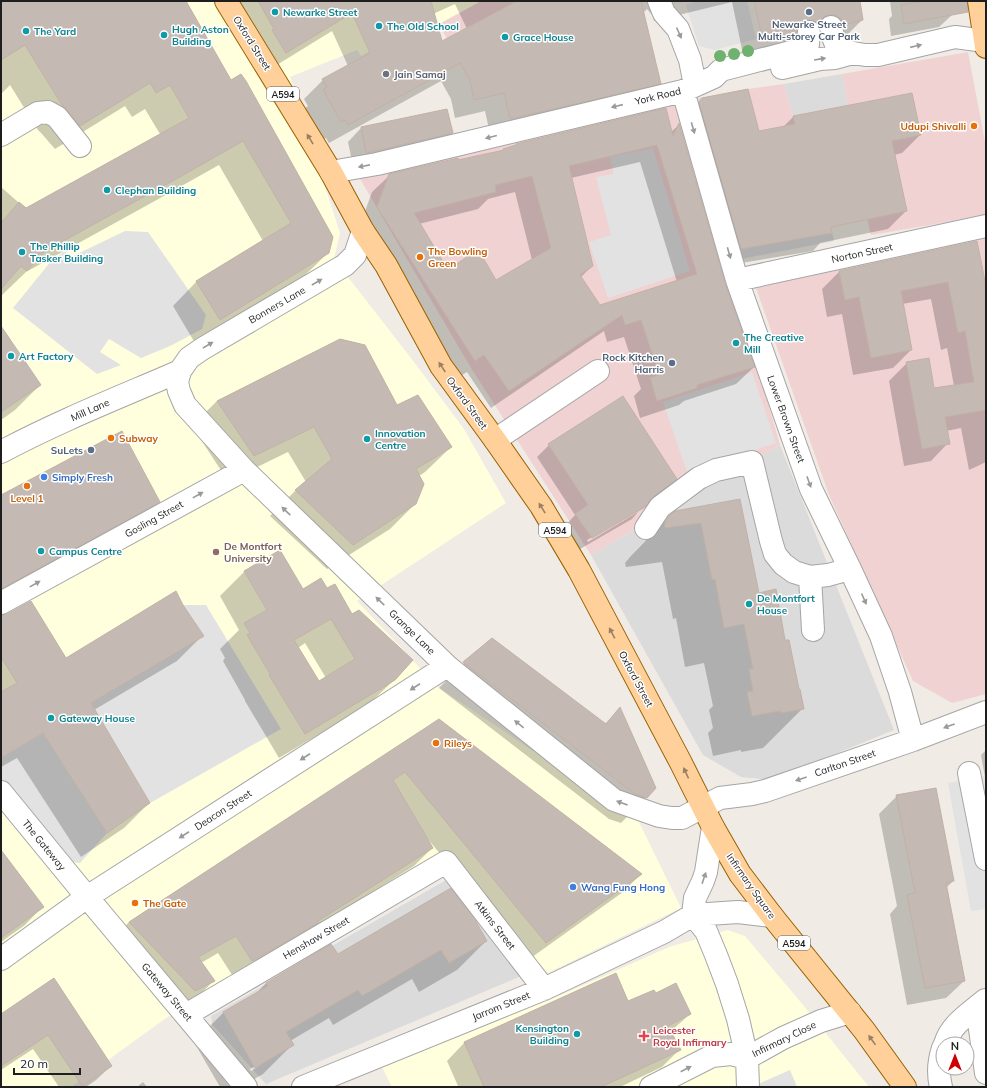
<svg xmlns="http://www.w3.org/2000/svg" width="987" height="1088" font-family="Mulish,sans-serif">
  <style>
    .residential { fill: #dcdbdb }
    .commercial { fill: #f1d2d2 }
    .education { fill: #fffedd }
    .parking { fill: #e2e2e2 }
    .shadow { fill: #0003; fill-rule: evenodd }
    .building { fill: #c4bab3; stroke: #c2b1a5; fill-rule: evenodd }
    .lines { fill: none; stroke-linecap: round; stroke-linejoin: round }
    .minor-casing { stroke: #a5a5a5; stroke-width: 24 }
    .major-casing { stroke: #986100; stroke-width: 24 }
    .minor { stroke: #fff; stroke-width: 22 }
    .major { stroke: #ffd099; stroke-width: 22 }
    .tree { fill: #6fb16e }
    .oneway { fill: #9a9a9a }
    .oneway2 { fill: #9a8062 }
    .culture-dot { fill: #0f9aa8; stroke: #fff; stroke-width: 1.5 }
    .service-dot { fill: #5c6f8a; stroke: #fff; stroke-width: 1.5 }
    .worship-dot { fill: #6b7280; stroke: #fff; stroke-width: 1.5 }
    .food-dot { fill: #e8710a; stroke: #fff; stroke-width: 1.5 }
    .shop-dot { fill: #3f7fe0; stroke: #fff; stroke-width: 1.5 }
    .education-dot { fill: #8d6e63; stroke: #fff; stroke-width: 1.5 }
    .health-dot { fill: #e0444e; stroke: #fff; stroke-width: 1.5 }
    .labels { text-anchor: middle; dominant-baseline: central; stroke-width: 3; stroke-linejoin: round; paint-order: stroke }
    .shield { fill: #fff; stroke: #626262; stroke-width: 1 }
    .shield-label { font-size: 9px; font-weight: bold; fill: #1e1e1e }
    .culture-label { font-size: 10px; font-weight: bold; fill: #0d838f; stroke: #fff; text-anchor: start }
    .service-label { font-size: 10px; font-weight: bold; fill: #4e5e75; stroke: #fff; text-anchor: end }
    .street-label { font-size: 10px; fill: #1e1e1e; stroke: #fff }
    .worship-label { font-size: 10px; font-weight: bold; fill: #5b616d; stroke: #fff; text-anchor: start }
    .food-label { font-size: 10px; font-weight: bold; fill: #c56008; stroke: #fff; text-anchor: start }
    .shop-label { font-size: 10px; font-weight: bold; fill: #366cbe; stroke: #fff; text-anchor: start }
    .education-label { font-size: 10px; font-weight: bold; fill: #785e54; stroke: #fff; text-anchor: start }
    .health-label { font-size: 10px; font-weight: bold; fill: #be3a42; stroke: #fff; text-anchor: start }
  </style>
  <rect width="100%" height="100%" fill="#f0ebe4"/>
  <path class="residential" d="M 842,74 L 861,169 L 820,181 L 834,241 L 741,259 L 693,99 L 748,89 L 767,160 L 811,182 L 784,84 Z
    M 780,445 L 894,730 L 771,780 L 741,777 L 703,755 L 591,555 Z
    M 446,880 L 526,974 L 266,1084 L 212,1024 L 211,1016 Z"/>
  <path class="commercial" d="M 481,1 L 517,1 L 447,39 L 439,24 Z
    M 968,52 L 986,147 L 986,214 L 948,222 L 871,235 L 862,196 L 848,105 L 842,74 Z
    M 784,84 L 811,182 L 774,190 L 748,89 Z
    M 681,97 L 780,445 L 591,555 L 471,368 L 356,172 Z
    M 986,235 L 986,694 L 952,703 L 913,681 L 829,495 L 756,288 Z"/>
  <path class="education" d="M 1,1 L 481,1 L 439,24 L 435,15 L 361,56 L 357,50 L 290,77 L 340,233 L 334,259 L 411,358 L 464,429 L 506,503 L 357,601 L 438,687 L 639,822 L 681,908 L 548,973 L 446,862 L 166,1018 L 71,1087 L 1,1087 Z
    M 728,930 L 745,936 L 804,1006 L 869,1087 L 392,1087 L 382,1067 L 552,999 L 669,947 Z"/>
  <path class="parking" d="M 697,1 L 747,1 L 756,39 L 715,50 L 699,46 L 686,5 Z
    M 653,148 L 690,271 L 608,298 L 589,242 L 611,235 L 596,177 L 614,174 L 610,157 Z
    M 125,231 L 148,232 L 206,315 L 202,329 L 170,346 L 141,358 L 109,339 L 100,352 L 121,365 L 97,374 L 13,308 L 52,260 L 65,251 L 69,258 Z
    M 752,372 L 776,443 L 687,472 L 663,402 Z
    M 183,605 L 206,605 L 281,729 L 150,803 L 91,703 L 204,636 Z
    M 43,733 L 107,833 L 80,863 L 72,862 L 1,780 L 1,758 Z
    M 986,776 L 986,909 L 971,911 L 948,783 Z
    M 790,1070 L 797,1087 L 756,1087 L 756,1085 Z"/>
  <path class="shadow" d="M 1,1 L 184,1 L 328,253 L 303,277 L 195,343 L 173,306 L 197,281 L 263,241 L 219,165 L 153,202 L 26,272 L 2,295 L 1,294 L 1,187 L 26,209 L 160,134 L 145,109 L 132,117 L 125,106 L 55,149 L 42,134 L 38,130 L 10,85 L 1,94 Z
    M 228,1 L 514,1 L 515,3 L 519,1 L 859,1 L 862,20 L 843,39 L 824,43 L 822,38 L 816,34 L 797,40 L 791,38 L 776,53 L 744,59 L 732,2 L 654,21 L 652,15 L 647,9 L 643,13 L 659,83 L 640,102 L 491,138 L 485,111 L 455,118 L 451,99 L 441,81 L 329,143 L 326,138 L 321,140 L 304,109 L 308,106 L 304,99 L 323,80 L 348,66 L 332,31 L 267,71 ZM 455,4 L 467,29 L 441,43 L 433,14 Z
    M 890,1 L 949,1 L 952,15 L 939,27 L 891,36 L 889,19 L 892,16 Z
    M 912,94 L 920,135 L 902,153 L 894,155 L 906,211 L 888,229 L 820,243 L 813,251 L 723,266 L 684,117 L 702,99 L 758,132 L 783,127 L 793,117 Z
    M 447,110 L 452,133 L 438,146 L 353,166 L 348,142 L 361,128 Z
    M 679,125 L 724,284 L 754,367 L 736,384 L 684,401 L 679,405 L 640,418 L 634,396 L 641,389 L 624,337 L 607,342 L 604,331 L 491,408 L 467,372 L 457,378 L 360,225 L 372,192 L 390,175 L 458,161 L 502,151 L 504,150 L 671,132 ZM 640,162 L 677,282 L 599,306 L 580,278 L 592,266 L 571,178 ZM 515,192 L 532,260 L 495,282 L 448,271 L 419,224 L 478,209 L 488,199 Z
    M 976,242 L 986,291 L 986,462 L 969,470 L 961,428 L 946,431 L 948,443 L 931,461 L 904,466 L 889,381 L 907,363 L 933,390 L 954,386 L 947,348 L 941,350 L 931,299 L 902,304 L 911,350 L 893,368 L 853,375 L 842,314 L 827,317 L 822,289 L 839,272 Z
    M 1,328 L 40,385 L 15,410 L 1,420 Z
    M 340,340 L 396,406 L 451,447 L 425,472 L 419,476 L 416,503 L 390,529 L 327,569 L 270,516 L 295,491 L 306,482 L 288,452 L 228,481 L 192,426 L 217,401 Z
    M 549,445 L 676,479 L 664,490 L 647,503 L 640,510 L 640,509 L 587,540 L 588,542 L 638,512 L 632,519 L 580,549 L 564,527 L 575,515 L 537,457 Z
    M 1,496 L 158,502 L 133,527 L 1,599 Z
    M 740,500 L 758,594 L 784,642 L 803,708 L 763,748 L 741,752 L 741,750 L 713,756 L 708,733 L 713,728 L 709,710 L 713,706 L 704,663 L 685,667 L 676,618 L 673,619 L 662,562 L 626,567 L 625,563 L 630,557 L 670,516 Z
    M 245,571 L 303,590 L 327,589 L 394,680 L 368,705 L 279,758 L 245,701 L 245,700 L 223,661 L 225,658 L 220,649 L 239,630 L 220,596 ZM 305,643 L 326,678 L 319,683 L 298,648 Z
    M 183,605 L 202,636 L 177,661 L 94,710 L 149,803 L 124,828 L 81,857 L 17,758 L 1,767 L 1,616 L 65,659 Z
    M 492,640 L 605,724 L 620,709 L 655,788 L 621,823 L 609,819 L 439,688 L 464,663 Z
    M 439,720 L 641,874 L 623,892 L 528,960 L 427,838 L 426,838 L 432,848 L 414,866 L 234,978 L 218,953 L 201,963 L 213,981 L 196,999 L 177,1008 L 112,940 L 129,922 Z
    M 986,750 L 986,783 L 981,755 Z
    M 897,796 L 953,881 L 946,888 L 964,981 L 946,998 L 907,1005 L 890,914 L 897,906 L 879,814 Z
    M 1,852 L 42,907 L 25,925 L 1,942 Z
    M 486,941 L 457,970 L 419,992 L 412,979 L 333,1025 L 329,1018 L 290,1041 L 292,1045 L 263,1074 L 241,1087 L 220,1087 L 194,1042 L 223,1013 L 255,995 L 266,983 L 337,956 ZM 259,1064 L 259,1066 L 251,1071 L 250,1069 Z
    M 616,975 L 628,1002 L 656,994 L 690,1014 L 670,1032 L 679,1050 L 662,1067 L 620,1087 L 457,1087 L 458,1086 L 447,1061 L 464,1043 Z
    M 53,979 L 111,1066 L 96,1080 L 86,1087 L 59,1087 L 33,1049 L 1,1070 L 1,1015 Z
    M 143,1082 L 147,1087 L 137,1087 Z"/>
  <path class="building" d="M 1,1 L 186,1 L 231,80 L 241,74 L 246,81 L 333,237 L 329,253 L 220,320 L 196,281 L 291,223 L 243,141 L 178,178 L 45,251 L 27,271 L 21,266 L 1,289 L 1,223 L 19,202 L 26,208 L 189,118 L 170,85 L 156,93 L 150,83 L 80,126 L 67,109 L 62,105 L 25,45 L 1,60 Z
    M 258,1 L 431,1 L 442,41 L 517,1 L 641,1 L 661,84 L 510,119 L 504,93 L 474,100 L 470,80 L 460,63 L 348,125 L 345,120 L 341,122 L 323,90 L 327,87 L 322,79 L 370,53 L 352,13 L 286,53 L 272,30 L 274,29 Z
    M 754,1 L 860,1 L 863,20 L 843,25 L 841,19 L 835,15 L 828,15 L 822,18 L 819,25 L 816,22 L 810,20 L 803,21 L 799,25 L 796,34 L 763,41 Z
    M 925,1 L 967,1 L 968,12 L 904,24 L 901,5 Z
    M 748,89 L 759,131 L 795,124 L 793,116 L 912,93 L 921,135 L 892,141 L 907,211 L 831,227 L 832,233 L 741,249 L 699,102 L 702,98 Z
    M 666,108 L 673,136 L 679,123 L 725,283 L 755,367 L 697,385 L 697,388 L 657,401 L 650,378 L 659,375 L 641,320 L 625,325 L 622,315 L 509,391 L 484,355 L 475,361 L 377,207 L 389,174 L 458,158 L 458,160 L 504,150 L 503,149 L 516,145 L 516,144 ZM 657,145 L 697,274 L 600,305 L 580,275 L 593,266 L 569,166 ZM 532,176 L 551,248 L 496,280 L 478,249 L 448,270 L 414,213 L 496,192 L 495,185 Z
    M 447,109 L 453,133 L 366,153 L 361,127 Z
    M 977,241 L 986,286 L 986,410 L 945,417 L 950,444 L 922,449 L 906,362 L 929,358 L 934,388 L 974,382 L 965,331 L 958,333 L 948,282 L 901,291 L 912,350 L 871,358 L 859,297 L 845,300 L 839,271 Z
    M 1,326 L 41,385 L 1,412 Z
    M 340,339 L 365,345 L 397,405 L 418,395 L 452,447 L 416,469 L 424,484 L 416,504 L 353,545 L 295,490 L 332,459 L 314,427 L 254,456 L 217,401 Z
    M 623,396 L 677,479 L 653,497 L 645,507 L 592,538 L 575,514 L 588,505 L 548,444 Z
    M 122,431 L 160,502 L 1,589 L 1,495 Z
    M 740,499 L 759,593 L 776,589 L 785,640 L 789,640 L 799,689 L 800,689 L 804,709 L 781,713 L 780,711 L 752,716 L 747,692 L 753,691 L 749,669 L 753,669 L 744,624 L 724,628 L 715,579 L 712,580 L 701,523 L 665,528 L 665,523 L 669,516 L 675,511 Z
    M 280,550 L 303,589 L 321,578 L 327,588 L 335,584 L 352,614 L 359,610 L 413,660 L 395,680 L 305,734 L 269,675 L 270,674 L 247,635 L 250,633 L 244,623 L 267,610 L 244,571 ZM 331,619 L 355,659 L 319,681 L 294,640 Z
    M 176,591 L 183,605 L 204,636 L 91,703 L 150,803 L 107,833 L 43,733 L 1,758 L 1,692 L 17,683 L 1,657 L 1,615 L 7,614 L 31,601 L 66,658 Z
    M 492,638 L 606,724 L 620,707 L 656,788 L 647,798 L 635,794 L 463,662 Z
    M 439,719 L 642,874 L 546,943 L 405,772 L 393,780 L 433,848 L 318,921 L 318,923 L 252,961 L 236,936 L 198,957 L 215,981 L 195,991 L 129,922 Z
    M 936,788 L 954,881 L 946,883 L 965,981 L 925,988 L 907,895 L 915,893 L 896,795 Z
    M 1,850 L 44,907 L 1,938 Z
    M 451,888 L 475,920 L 487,941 L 449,963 L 441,950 L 362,996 L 358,990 L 286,1032 L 294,1045 L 255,1068 L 223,1012 L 268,986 L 266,983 L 331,944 L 338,954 Z
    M 616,973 L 628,1001 L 654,990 L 656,993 L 676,983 L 691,1014 L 668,1026 L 681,1050 L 601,1087 L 484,1087 L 464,1042 Z
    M 54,978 L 112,1066 L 82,1086 L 48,1035 L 1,1066 L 1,1014 Z"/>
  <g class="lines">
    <g class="minor-casing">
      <path id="minor" d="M 659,1 L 664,13 L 678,29 L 690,60 L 695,85
        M 831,27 L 833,37 L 837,47 L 853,53
        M 782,68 L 820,59 L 835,58 L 853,53 L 865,55 L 878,55 L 955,37 L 985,41
        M 683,91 L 737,280 L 811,489 L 850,569 L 881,636 L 900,692 L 913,740
        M 1,135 L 38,113 L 48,112 L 57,117 L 80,146
        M 331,172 L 377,164 L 683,91 L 714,77 L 721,70 L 799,50 L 808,44 L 809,32
        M 363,231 L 355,255 L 345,265 L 202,349 L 189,358 L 180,371 L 177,382 L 179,391 L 185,405 L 244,470 L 447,666 L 614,800 L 659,816 L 672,818 L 682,818 L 720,798 L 752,794 L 765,791 L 913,740 L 986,712
        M 737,280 L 986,226
        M 495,440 L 598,371
        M 1,452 C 59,421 120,397 180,371
        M 646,528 L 660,507 L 699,478 L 716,470 L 752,462 L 771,541 L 775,554 L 783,564 L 794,572 L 810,577 L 828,575 L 850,569
        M 810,577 L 813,630
        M 1,603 L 244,470
        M 969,773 L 986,859
        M 1,792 L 87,897 L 246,1087
        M 693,915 L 695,898 L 703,881 L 706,872 L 713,827
        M 1,959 L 87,897 L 447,666
        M 986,1009 L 977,1007 L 986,1073
        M 186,1015 L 446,862 L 544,989
        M 945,1044 C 951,1024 970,1013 985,1000
        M 303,1087 L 544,989 L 664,932 L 693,915 L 738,912 L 772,916
        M 651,1087 L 712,1056 L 731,1054 L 747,1058 L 738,1019 L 727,984 L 716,955 L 706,931 L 693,915
        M 748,1087 L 747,1058 L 783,1038 L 821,1021 L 850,1012
        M 941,1087 C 938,1075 939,1060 943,1048"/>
    </g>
    <g class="major-casing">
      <path id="major" d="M 226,1 L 331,172 L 363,231 L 386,265 L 441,366 L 495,440 L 541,506 L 579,570 L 681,763 L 713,827 L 740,874 L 772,916 L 864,1030 L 905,1087
        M 979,1 L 986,47"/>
    </g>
    <use href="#minor" class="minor"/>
    <use href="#major" class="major"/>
  </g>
  <g class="tree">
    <circle cx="748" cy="51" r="6"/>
    <circle cx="734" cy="54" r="6"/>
    <circle cx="720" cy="56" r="6"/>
  </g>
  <defs><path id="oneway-solid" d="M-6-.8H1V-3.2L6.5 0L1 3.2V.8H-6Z"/></defs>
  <g class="oneway">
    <use href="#oneway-solid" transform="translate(679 33) rotate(66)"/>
    <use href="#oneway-solid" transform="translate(916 46) rotate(-13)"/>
    <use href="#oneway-solid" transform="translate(820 59) rotate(-9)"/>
    <use href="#oneway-solid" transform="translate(617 106) rotate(167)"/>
    <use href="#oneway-solid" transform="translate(693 128) rotate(74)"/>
    <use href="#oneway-solid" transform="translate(491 137) rotate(166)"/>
    <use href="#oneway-solid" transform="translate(364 166) rotate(169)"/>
    <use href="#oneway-solid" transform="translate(729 253) rotate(74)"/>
    <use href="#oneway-solid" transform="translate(317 282) rotate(-30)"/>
    <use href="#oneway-solid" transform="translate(208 345) rotate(-31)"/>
    <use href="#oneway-solid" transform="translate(809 482) rotate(70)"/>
    <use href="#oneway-solid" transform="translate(198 495) rotate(-29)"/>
    <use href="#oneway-solid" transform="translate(286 511) rotate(-136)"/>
    <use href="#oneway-solid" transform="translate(35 584) rotate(-29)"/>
    <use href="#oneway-solid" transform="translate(864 599) rotate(66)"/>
    <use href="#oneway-solid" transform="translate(380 601) rotate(-136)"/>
    <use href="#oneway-solid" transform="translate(415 687) rotate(147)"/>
    <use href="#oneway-solid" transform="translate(519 724) rotate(-141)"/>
    <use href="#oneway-solid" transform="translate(949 726) rotate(160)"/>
    <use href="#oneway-solid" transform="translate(305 757) rotate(147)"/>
    <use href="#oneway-solid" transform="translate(801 779) rotate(161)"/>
    <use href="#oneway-solid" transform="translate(622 803) rotate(-160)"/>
    <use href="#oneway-solid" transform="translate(184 835) rotate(147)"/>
    <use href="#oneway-solid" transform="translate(704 878) rotate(-71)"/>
    <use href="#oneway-solid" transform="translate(686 1069) rotate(-27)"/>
  </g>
  <g class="oneway2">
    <use href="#oneway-solid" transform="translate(310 139) rotate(-121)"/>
    <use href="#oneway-solid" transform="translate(442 367) rotate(-123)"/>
    <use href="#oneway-solid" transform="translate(542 508) rotate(-122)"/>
    <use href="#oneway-solid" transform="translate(612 633) rotate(-118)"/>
    <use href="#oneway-solid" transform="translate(686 773) rotate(-115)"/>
    <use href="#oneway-solid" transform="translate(872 1040) rotate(-126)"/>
  </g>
  <g class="culture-dot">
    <circle cx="275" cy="12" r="4"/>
    <circle cx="379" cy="26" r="4"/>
    <circle cx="26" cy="31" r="4"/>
    <circle cx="164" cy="35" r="4"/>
    <circle cx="505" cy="37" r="4"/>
    <circle cx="107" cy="190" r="4"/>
    <circle cx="22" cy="252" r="4"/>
    <circle cx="736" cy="343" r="4"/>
    <circle cx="11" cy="356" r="4"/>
    <circle cx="367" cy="439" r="4"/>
    <circle cx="41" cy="551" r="4"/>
    <circle cx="749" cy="604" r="4"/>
    <circle cx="51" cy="718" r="4"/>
    <circle cx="577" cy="1034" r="4"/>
  </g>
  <g class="service-dot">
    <circle cx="809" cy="12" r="4"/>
    <circle cx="672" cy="363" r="4"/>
    <circle cx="91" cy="450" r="4"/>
  </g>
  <circle class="worship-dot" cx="386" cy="74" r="4"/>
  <g class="food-dot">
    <circle cx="974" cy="126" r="4"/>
    <circle cx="420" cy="257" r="4"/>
    <circle cx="111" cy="438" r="4"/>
    <circle cx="27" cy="486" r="4"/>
    <circle cx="436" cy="743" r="4"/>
    <circle cx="135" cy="903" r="4"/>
  </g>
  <g class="shop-dot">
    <circle cx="44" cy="477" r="4"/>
    <circle cx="573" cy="887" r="4"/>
  </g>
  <circle class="education-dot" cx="216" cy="552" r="4"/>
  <path class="health-dot" d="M642 1030h4v4h4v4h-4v4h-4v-4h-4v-4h4z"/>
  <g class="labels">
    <g class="shield">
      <rect x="267" y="87" width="32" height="14" rx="3"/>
      <rect x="539" y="523" width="32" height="14" rx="3"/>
      <rect x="778" y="936" width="32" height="14" rx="3"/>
    </g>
    <g class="shield-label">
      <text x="283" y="94">A594</text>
      <text x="555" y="530">A594</text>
      <text x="794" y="943">A594</text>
    </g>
    <g class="culture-label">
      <text x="283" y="12">Newarke Street</text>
      <text x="387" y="26">The Old School</text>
      <text x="172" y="29">Hugh Aston<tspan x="172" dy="12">Building</tspan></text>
      <text x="34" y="31">The Yard</text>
      <text x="513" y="37">Grace House</text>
      <text x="115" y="190">Clephan Building</text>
      <text x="30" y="246">The Phillip<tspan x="30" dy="12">Tasker Building</tspan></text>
      <text x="744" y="337">The Creative<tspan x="744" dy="12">Mill</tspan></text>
      <text x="19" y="356">Art Factory</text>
      <text x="375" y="433">Innovation<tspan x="375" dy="12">Centre</tspan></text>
      <text x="49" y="551">Campus Centre</text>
      <text x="757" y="598">De Montfort<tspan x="757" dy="12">House</tspan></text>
      <text x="59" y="718">Gateway House</text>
      <text x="569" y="1028" text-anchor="end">Kensington<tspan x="569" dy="12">Building</tspan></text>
    </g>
    <g class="service-label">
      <text x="809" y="24" text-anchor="middle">Newarke Street<tspan x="809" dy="12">Multi-storey Car Park</tspan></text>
      <text x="664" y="357">Rock Kitchen<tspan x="664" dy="12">Harris</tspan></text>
      <text x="83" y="450">SuLets</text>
    </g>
    <g class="street-label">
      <text transform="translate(252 43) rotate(58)">Oxford Street</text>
      <text transform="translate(658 96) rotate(-14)">York Road</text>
      <text transform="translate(862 253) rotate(-12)">Norton Street</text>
      <text transform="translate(277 305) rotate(-30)">Bonners Lane</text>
      <text transform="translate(467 403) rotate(54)">Oxford Street</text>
      <text transform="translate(90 410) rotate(-24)">Mill Lane</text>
      <text transform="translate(786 419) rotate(70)">Lower Brown Street</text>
      <text transform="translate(154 519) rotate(-29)">Gosling Street</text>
      <text transform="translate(412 632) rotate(44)">Grange Lane</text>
      <text transform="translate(636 679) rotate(62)">Oxford Street</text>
      <text transform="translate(845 763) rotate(-19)">Carlton Street</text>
      <text transform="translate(223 810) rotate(-33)">Deacon Street</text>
      <text transform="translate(44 845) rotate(51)">The Gateway</text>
      <text transform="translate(751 886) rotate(55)">Infirmary Square</text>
      <text transform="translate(495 925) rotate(52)">Atkins Street</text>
      <text transform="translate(316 938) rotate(-30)">Henshaw Street</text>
      <text transform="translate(167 992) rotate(50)">Gateway Street</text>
      <text transform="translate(501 1006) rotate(-22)">Jarrom Street</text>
      <text transform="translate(784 1039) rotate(-26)">Infirmary Close</text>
    </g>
    <g class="worship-label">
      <text x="394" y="74">Jain Samaj</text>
    </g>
    <g class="food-label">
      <text x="966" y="126" text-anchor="end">Udupi Shivalli</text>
      <text x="428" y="251">The Bowling<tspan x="428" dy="12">Green</tspan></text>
      <text x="119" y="438">Subway</text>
      <text x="27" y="498" text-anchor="middle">Level 1</text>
      <text x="444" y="743">Rileys</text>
      <text x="143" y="903">The Gate</text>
    </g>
    <g class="shop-label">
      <text x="52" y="477">Simply Fresh</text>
      <text x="581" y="887">Wang Fung Hong</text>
    </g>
    <g class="education-label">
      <text x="224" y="546">De Montfort<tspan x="224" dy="12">University</tspan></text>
    </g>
    <g class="health-label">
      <text x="653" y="1030">Leicester<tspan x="653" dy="12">Royal Infirmary</tspan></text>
    </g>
  </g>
  <rect width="987" height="1088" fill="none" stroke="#1e1e1e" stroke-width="4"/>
  <g transform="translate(955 1056)"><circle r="19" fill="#ffffff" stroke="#a5a5a5"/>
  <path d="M0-3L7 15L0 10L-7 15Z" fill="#cc0006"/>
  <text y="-6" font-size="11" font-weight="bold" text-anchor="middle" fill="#1e1e1e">N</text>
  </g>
  <path d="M14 1068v6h66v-6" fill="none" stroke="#1e1e1e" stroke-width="2"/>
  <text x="20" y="1068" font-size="12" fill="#1e1e1e" stroke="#ffffff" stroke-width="3" paint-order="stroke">20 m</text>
</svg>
